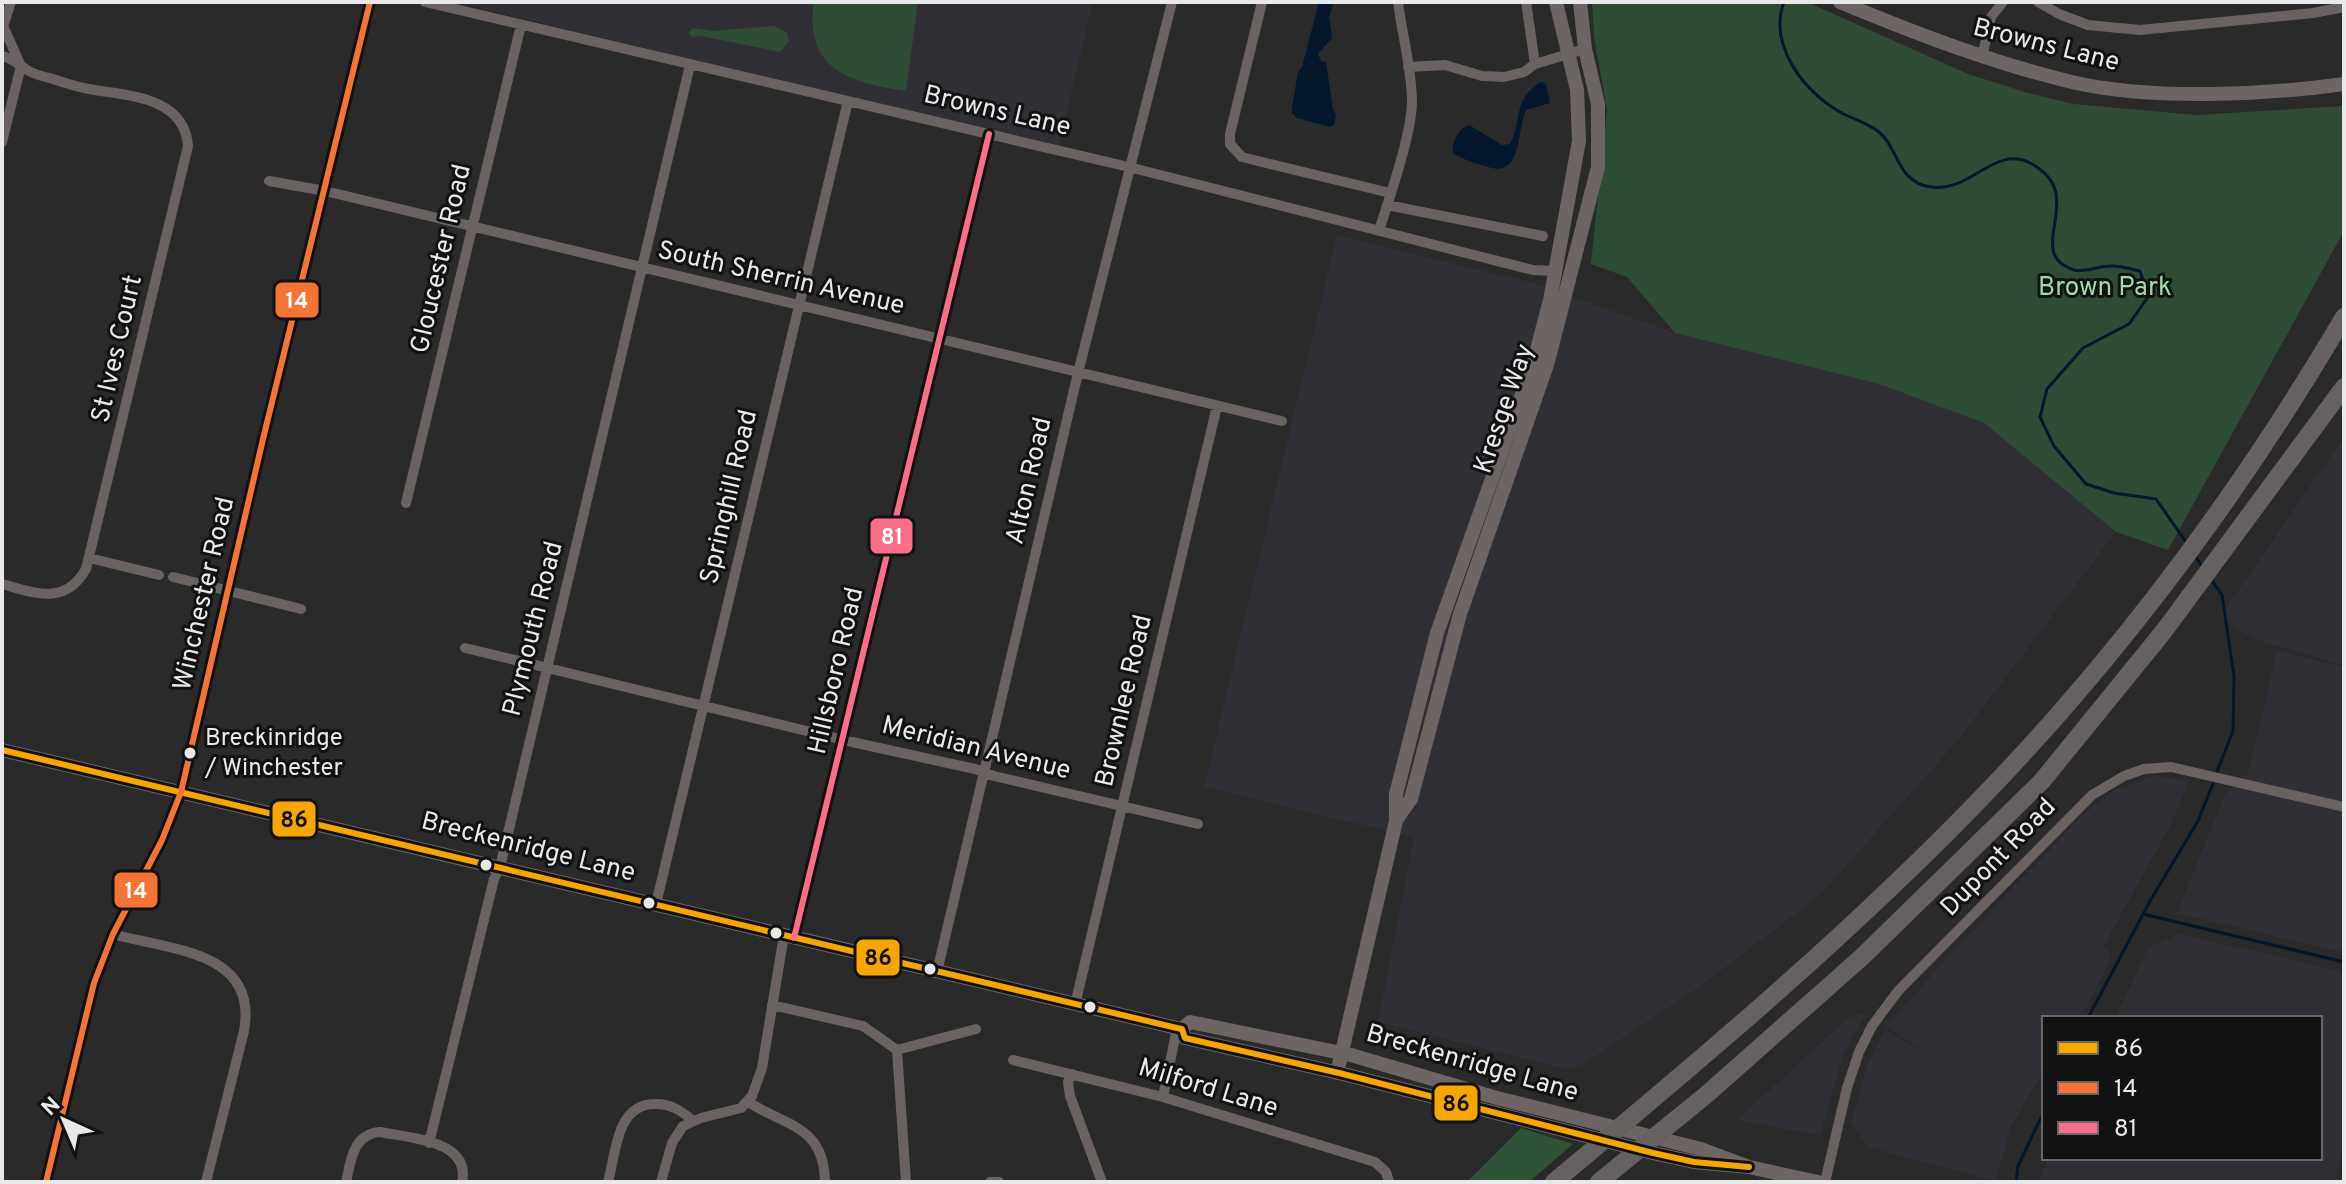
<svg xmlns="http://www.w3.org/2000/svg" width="2346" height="1184" font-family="Overpass,sans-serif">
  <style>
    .built { fill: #312f36 }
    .green { fill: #2e4c35 }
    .forest { fill: #2e5337 }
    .water { fill: #04172c }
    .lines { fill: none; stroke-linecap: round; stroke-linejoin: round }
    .stream { stroke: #04172c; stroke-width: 3 }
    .street { stroke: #6a6261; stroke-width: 10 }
    .secondary { stroke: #6c6564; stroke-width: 14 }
    .highway { stroke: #666060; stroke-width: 18 }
    .bus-1-casing { stroke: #121213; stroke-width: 12 }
    .bus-2-casing { stroke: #121213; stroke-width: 12 }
    .bus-3-casing { stroke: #121213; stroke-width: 12 }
    .bus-1 { stroke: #f7a600; stroke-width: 6 }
    .bus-2 { stroke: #f57335; stroke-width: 6 }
    .bus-3 { stroke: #fb6d88; stroke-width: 6 }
    .bus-dot { fill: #e9e9eb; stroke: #121213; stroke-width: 3 }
    .labels { text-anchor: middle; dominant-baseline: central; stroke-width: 6; stroke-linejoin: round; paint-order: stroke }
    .bus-label { font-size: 24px; fill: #e9e9eb; stroke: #121213; text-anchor: start }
    .street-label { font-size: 26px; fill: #e9e9eb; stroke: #121213 }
    .park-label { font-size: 26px; fill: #9adda8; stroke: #121213 }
    .line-badge { stroke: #121213; stroke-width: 3 }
    .badge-label { font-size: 22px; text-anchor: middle; font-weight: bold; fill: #fff }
    .pale-badge-label { font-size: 22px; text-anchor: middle; font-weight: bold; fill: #111 }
  </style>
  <rect width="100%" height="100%" fill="#2a2a2a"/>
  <path class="built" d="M 455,2 L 1093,2 L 1058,148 Z
    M 1337,235 L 1533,283 L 1675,333 L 1879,384 L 1984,423 L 2116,532 L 1958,740 L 1820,895 L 1698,988 L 1584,1064 L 1565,1069 L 1378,1022 L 1414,837 L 1204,787 Z
    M 2344,437 L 2344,665 L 2254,639 L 2220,617 Z
    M 2277,651 L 2344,667 L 2344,952 L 2177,913 L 2225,794 L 2248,773 Z
    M 2154,776 L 2189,781 L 2171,824 L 2103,947 L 2112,955 L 2089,1003 L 2078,1018 L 2044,1018 L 2044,1070 L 2011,1126 L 1996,1181 L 1868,1147 L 1851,1122 L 1866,1069 L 1885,1029 L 1947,1067 L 1886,1027 L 1946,959 L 2084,814 L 2113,791 Z
    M 2179,934 L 2344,972 L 2344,1144 L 2335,1178 L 2344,1182 L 2038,1182 L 2049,1158 L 2320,1158 L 2320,1018 L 2115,1018 L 2148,948 Z
    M 1866,1013 L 1843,1055 L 1820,1135 L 1737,1120 L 1848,1018 Z"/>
  <path class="green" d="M 814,2 L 918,2 L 906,91 C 851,83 804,70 814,2 Z
    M 1592,2 L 1807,2 L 1968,74 L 2028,93 L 2074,104 L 2196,115 L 2344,106 L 2344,231 L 2168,550 L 2116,532 L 1984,423 L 1879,384 L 1675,333 L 1627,277 L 1591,264 L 1607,110 L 1594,36 Z
    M 773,26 C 783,29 788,31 789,41 L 780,52 L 701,36 L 691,37 L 689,32 L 693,28 L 712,31 Z"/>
  <path class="forest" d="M 1521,1128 L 1573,1144 L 1529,1182 L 1467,1182 Z"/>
  <path class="water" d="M 1319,2 L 1334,2 L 1329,17 L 1332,38 L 1318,54 L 1321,61 L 1326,62 L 1333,110 L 1336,114 L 1334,125 L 1330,127 L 1297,118 L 1292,113 L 1292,108 L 1298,72 L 1302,67 Z
    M 1541,82 L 1546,84 L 1550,103 L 1526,110 C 1516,131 1523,178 1488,167 C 1475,163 1464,160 1453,153 C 1451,142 1459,128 1469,125 L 1502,145 L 1510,144 C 1523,119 1512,100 1541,82 Z"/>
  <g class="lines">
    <path class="stream" d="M 1784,2 C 1768,45 1804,92 1840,112 C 1852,119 1868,123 1879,132 C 1899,148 1896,182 1931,187 C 1971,193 1995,143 2032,164 C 2090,196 2021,253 2074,270 C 2084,273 2099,266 2110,266 C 2119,265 2130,269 2140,271 L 2148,297 L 2129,324 L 2083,348 L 2047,389 L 2040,417 L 2054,446 L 2086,484 L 2114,493 L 2156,499 L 2188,545
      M 2194,554 L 2203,568
      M 2210,578 L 2222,595 L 2234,676 L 2233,731 L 2216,774
      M 2143,914 L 2344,962
      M 2088,1018 L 2150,901 L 2198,821 L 2214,781
      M 2016,1182 L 2018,1166 L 2044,1111"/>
    <path class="street" d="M 425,2 L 1129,167 L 1533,270 L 1555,271
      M 1262,2 L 1230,134 L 1230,144 L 1242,157 L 1390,193
      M 1526,2 L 1535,64
      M 2038,2 L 2059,14 L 2088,25 L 2140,30 L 2313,13 L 2344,7
      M 2,30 L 11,2
      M 2,56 C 13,58 20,66 29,71 C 36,75 45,77 53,79 C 65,83 77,87 89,89 C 127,96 184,96 188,146 L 86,569 C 65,606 35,593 2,584
      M 1982,57 L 1991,17 L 2003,2
      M 1408,67 L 1445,65 L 1482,76 L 1504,77 L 1524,72 L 1535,64 L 1585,49
      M 2,142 L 21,66 L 4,28
      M 269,181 L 325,191 L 1282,421
      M 1387,205 L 1543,236
      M 1379,231 C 1390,195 1411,137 1412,102 C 1412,69 1402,35 1398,2
      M 406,503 L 521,25
      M 89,558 L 159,575
      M 173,577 L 301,609
      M 465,648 L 852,742 L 975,769 L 994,776 L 1198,824
      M 656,904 L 848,101
      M 113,934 C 168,950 259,950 244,1031 L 206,1182
      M 794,938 L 989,134
      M 937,972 L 1078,373 L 1172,2
      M 772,1005 L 863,1026 L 897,1050 L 976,1029
      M 1075,1005 L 1217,406
      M 897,1050 L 906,1182
      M 1013,1060 L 1163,1097 L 1375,1162 L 1386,1172 L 1389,1182
      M 1072,1074 L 1068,1082 L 1070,1096 L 1102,1182
      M 1163,1097 L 1177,1028
      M 748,1102 C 788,1127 824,1126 825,1182
      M 429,1143 L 494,879 L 500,867 L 690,65
      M 46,1182 L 94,983 L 113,934 L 162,840 L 181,792 L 263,439 L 370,2
      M 346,1182 C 351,1160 353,1134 380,1132 C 409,1138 471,1140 462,1182
      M 608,1182 C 616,1153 616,1105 654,1104 C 670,1103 682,1111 693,1121
      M 661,1182 L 672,1143 L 683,1126 L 701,1118 L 741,1108 L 752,1096 L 762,1068 L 784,935
      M 990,1182 L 999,1182
      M 1825,1182 L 1847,1088 L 1859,1052 L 1872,1026 L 1898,991 L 2092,795 L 2124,776 L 2144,769 L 2171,767 L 2344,807"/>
    <path class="secondary" d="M 1840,2 C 1917,34 1995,64 2076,83 C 2153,100 2266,95 2344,84
      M 2,750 L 1177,1028 L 1182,1029 L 1185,1038 L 1339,1073 L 1653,1153 L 1694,1162 L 1749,1167
      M 1396,820 L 1411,799 L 1460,614 L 1547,365 L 1598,167 L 1598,104 L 1585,49 L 1580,2
      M 1182,1029 L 1190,1022 L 1351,1055 L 1497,1098 L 1701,1149 L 1749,1167 L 1818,1182
      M 1337,1073 L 1396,821 L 1396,794 L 1437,633 L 1534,361 L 1550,300 L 1579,141 L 1577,90 L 1556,2"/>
    <path class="highway" d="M 1554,1182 C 1704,1057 1854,931 1989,790 C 2126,647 2244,487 2344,317
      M 1599,1182 L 1706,1095 L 1862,957 L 2042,781 L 2164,631 L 2344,387"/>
    <g class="bus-1-casing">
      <path id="bus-1" d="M 2,750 L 1177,1028 L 1182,1029 L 1185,1038 L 1339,1073 L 1653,1153 L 1694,1162 L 1749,1167"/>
    </g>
    <g class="bus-2-casing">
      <path id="bus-2" d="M 46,1182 L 94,983 L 113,934 L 162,840 L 181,792 L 263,439 L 370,2"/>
    </g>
    <g class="bus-3-casing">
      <path id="bus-3" d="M 794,938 L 989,134"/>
    </g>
    <use href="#bus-1" class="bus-1"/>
    <use href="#bus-2" class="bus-2"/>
    <use href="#bus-3" class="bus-3"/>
  </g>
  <g class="bus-dot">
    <circle cx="190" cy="753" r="7"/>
    <circle cx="486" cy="865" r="7"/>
    <circle cx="649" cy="903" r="7"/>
    <circle cx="776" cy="933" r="7"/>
    <circle cx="930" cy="969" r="7"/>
    <circle cx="1090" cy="1007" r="7"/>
  </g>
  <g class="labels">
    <g class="bus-label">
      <text x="205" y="739">Breckinridge<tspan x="205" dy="30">/ Winchester</tspan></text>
    </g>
    <g class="street-label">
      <text transform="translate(2046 46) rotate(14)">Browns Lane</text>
      <text transform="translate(997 112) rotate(13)">Browns Lane</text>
      <text transform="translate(442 259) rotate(-77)">Gloucester Road</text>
      <text transform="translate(781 279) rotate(13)">South Sherrin Avenue</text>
      <text transform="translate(118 349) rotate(-77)">St Ives Court</text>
      <text transform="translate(1505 409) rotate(-71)">Kresge Way</text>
      <text transform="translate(1030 481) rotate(-77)">Alton Road</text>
      <text transform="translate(730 497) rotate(-77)">Springhill Road</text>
      <text transform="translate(205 594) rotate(-77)">Winchester Road</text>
      <text transform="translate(534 629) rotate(-76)">Plymouth Road</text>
      <text transform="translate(837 671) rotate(-77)">Hillsboro Road</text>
      <text transform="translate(1125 701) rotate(-77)">Brownlee Road</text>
      <text transform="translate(976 749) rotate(14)">Meridian Avenue</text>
      <text transform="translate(528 848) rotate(14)">Breckenridge Lane</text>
      <text transform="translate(1999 858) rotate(-46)">Dupont Road</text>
      <text transform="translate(1472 1064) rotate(16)">Breckenridge Lane</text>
      <text transform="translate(1208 1089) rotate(17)">Milford Lane</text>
    </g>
    <g class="park-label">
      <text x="2105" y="288">Brown Park</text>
    </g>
  </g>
  <g class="line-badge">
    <rect x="274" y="281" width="46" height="38" rx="8" fill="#f57335"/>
    <rect x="869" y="517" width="45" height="38" rx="8" fill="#fb6d88"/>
    <rect x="271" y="800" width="46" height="38" rx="8" fill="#f7a600"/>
    <rect x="113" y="871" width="46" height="38" rx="8" fill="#f57335"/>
    <rect x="855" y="938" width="46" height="39" rx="8" fill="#f7a600"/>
    <rect x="1433" y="1084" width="46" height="38" rx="8" fill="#f7a600"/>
  </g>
  <g class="badge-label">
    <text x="297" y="308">14</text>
    <text x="892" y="544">81</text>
    <text x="136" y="898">14</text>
  </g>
  <g class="pale-badge-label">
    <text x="294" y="827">86</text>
    <text x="878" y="965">86</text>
    <text x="1456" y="1111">86</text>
  </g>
  <rect width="2346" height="1184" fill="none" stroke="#e9e9eb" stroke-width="8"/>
  <rect x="2042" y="1016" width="280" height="144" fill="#121213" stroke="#686869" stroke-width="2"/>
  <rect x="2058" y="1042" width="40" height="12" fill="#f7a600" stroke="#686869" stroke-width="2"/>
  <text x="2114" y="1056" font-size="24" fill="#e9e9eb">86</text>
  <rect x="2058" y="1082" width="40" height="12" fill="#f57335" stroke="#686869" stroke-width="2"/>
  <text x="2114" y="1096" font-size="24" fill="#e9e9eb">14</text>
  <rect x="2058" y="1122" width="40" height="12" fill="#fb6d88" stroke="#686869" stroke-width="2"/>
  <text x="2114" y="1136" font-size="24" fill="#e9e9eb">81</text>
  <g transform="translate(64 1120) rotate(316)" stroke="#121213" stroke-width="6" paint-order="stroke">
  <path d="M0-6L14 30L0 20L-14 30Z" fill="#e9e9eb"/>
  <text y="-12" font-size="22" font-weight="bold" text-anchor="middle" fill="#e9e9eb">N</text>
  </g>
</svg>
